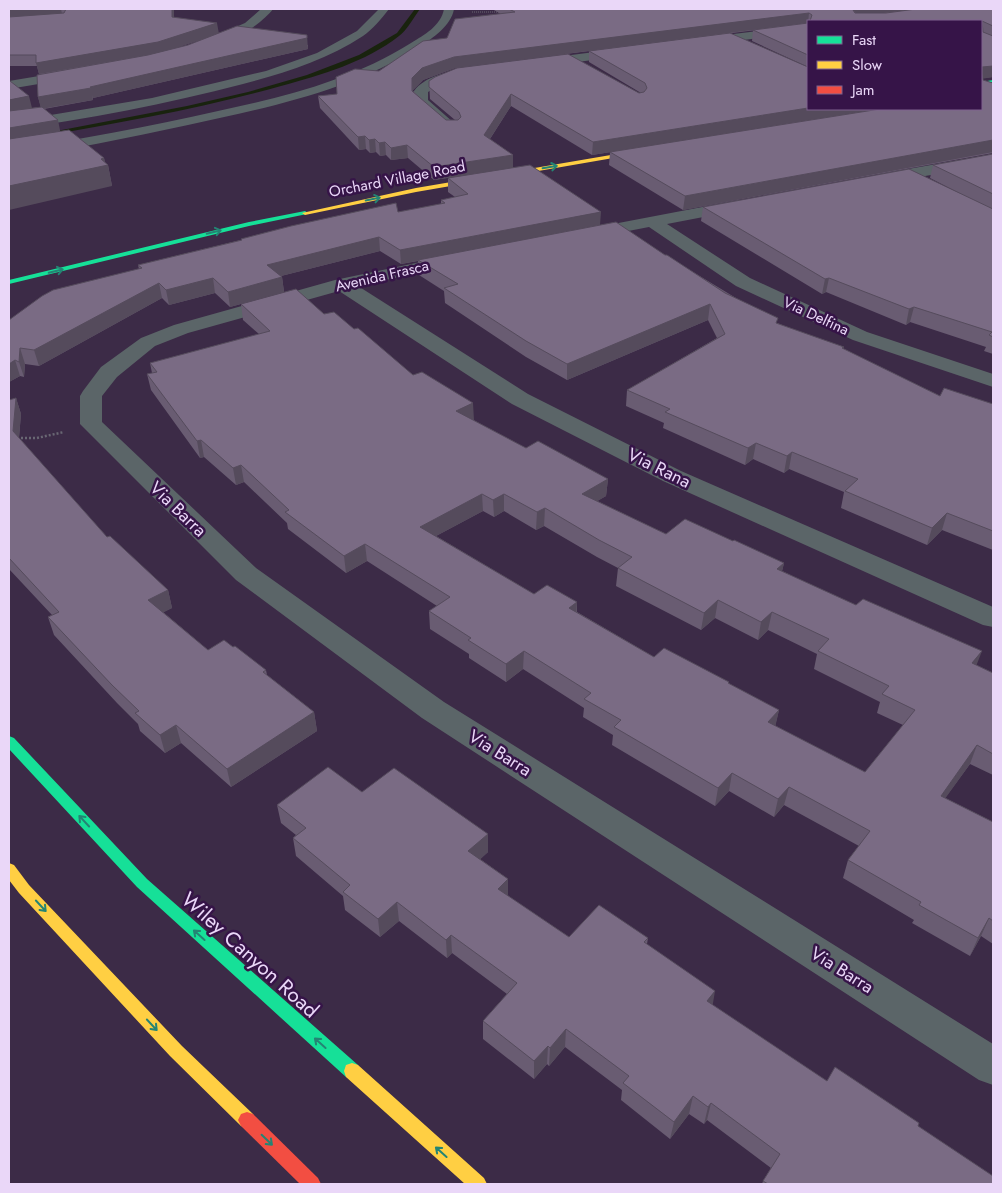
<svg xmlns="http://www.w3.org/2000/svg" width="1002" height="1193" font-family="Jost,sans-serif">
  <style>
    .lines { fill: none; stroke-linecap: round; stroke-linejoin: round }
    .stream { fill: #19230e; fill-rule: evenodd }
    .path-far1 { stroke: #696773; stroke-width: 1; stroke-dasharray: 1 1; stroke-linecap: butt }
    .path { stroke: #696773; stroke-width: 2.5; stroke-dasharray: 2 2; stroke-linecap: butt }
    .lane { fill: #5b6568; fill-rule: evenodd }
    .street { fill: #5b6568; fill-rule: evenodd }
    .fast { fill: #16e098; fill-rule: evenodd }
    .slow { fill: #ffcf43; fill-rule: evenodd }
    .jam { fill: #f24e42; fill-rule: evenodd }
    .wall { fill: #695c72; fill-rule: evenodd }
    .shaded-wall { fill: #554b5c }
    .building { fill: #7a6b84; stroke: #554b5c; fill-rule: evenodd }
    .oneway { stroke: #248474 }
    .labels { text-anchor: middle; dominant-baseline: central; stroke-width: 5; stroke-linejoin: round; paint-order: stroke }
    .far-street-label { font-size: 15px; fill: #ead7f8; stroke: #361448 }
    .street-label { font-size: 18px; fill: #ead7f8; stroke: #361448 }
    .near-street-label { font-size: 21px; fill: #ead7f8; stroke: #361448 }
  </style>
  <rect width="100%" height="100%" fill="#3c2b47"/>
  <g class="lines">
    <path class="stream" d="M 415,9 L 420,9 C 414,17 407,30 399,36 C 366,62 321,75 281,86 C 203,108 124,122 44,136 L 41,134 L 187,106 L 248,92 L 307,75 L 359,55 L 397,33 Z"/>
    <path class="path-far1" d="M 472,12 L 501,12"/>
    <path class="path" d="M 9,438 L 37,438 L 64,432"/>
    <path class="lane" d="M 379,9 L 389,9 C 382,18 372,30 363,36 C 327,60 284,73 243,84 C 167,104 87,119 9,130 L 9,122 L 152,98 L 266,71 L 317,53 L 357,31 Z
      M 444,9 L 454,9 C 451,26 433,38 419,47 C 350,91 267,108 188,125 C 128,138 69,150 9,159 L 9,151 C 79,139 149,127 218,111 C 285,97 352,80 411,43 C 424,35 441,26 444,9 Z"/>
    <path class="street" d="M 261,9 L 273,9 C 263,23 225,49 208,45 L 206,42 L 208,39 L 245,23 Z
      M 808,25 L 808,31 L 701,46 L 695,42 L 701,38 Z
      M 626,48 L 630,49 L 632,52 L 630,55 L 540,67 L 534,63 L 540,59 Z
      M 465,69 L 470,70 L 471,73 L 470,76 L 446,81 L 428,92 L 428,100 L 454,123 L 452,126 L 442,126 L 416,104 L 414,101 L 414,91 C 425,76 448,72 465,69 Z
      M 75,70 L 81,74 L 80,77 L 9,89 L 9,81 Z
      M 993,154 L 993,164 L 880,184 L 874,182 L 872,179 L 874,176 L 880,174 Z
      M 739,200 L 745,201 L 747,205 L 745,209 L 667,224 L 750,278 L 867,332 L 993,374 L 993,387 L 853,340 L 736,286 L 649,227 L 587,239 L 581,238 L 578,234 L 581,230 L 587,229 Z
      M 454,255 L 460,256 L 463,260 L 460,264 L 358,286 L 528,394 L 681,471 L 993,607 L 993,627 L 983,625 L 663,481 L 512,404 L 339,291 L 188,333 L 155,346 L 117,377 L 102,396 L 102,422 L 256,568 L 444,702 L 993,1044 L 993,1085 L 979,1080 L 422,718 L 236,580 L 80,424 L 80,396 L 83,391 L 101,367 L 141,338 L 174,325 L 335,280 Z"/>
    <path class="fast" d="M 993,80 L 993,84 L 981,86 L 981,82 Z
      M 305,211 L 308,213 L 307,214 L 249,226 L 9,284 L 9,280 L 249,222 Z
      M 9,736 L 14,738 L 147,879 L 358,1065 L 360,1071 L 358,1077 L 352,1079 L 346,1077 L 137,887 L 9,749 Z"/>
    <path class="slow" d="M 646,149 L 649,151 L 648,152 L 416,192 L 305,215 L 302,213 L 416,188 Z
      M 9,863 L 14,865 L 29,885 L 182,1046 L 253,1114 L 256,1120 L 253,1126 L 247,1128 L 241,1126 L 170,1056 L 19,893 L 9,880 Z
      M 352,1063 L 358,1065 L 484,1178 L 487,1184 L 465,1184 L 346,1077 L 344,1071 L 346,1065 Z"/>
    <path class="jam" d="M 247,1112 L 253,1114 L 318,1178 L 321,1184 L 300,1184 L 241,1126 L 238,1120 L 241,1114 Z"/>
  </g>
  <path class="wall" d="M 9,9 L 174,9 L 174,18 L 219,33 L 308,45 L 308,49 L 93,98 L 93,100 L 44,109 L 60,131 L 104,158 L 105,163 L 108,165 L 112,186 L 32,108 L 41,107 L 38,97 L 39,74 L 37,66 L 9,66 ZM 203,39 L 188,45 L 172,49 Z
    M 492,9 L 993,9 L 993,77 L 983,78 L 983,80 L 993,83 L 993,153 L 683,210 L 609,165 L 610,152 L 880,109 L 592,155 L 511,106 L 490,139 L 513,155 L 513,168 L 434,180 L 408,158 L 391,160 L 386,155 L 380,156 L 376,152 L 370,153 L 366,149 L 359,150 L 320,108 L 318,96 L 337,94 L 379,71 L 447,38 L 501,14 ZM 808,21 L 981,21 L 981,109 L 880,109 L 589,51 L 589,62 L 641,93 L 429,81 L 430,99 L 455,120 L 446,120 L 413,91 L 413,90 L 423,80 L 455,68 L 764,29 L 753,30 L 752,41 L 808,67 Z
    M 993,154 L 993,354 L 984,351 L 986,347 L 910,322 L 906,325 L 826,292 L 822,294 L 701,221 L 703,207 L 961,194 L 930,178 L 933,165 Z
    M 448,178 L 600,225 L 665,255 L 777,323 L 844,349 L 940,396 L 993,404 L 993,550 L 942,530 L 927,545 L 841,508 L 844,492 L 789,469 L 784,473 L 753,459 L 745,465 L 663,428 L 664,423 L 626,406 L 627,390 L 717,338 L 708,320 L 567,380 L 526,357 L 445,303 L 444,291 L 419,275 L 418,261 L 401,264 L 380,251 L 281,276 L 282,277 L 284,292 L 230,307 L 215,293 L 169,305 L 162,298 L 39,366 L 25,364 L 24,377 L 20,376 L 9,382 L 9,320 L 139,269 L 138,265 L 241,240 L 241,239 L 398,212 L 441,204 L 441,200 L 455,197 L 448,192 Z
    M 241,304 L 324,314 L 354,329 L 413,375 L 474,420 L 473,420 L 526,448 L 608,479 L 606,496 L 597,501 L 666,534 L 733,541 L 784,563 L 782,571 L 993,673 L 993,775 L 970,764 L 945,798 L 993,822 L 993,944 L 981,936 L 970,956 L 912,923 L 914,920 L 843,878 L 848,860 L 859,846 L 784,805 L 774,817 L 729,791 L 715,806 L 612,745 L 613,735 L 583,717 L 584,708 L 523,669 L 506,682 L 469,658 L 469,654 L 430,629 L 429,611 L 437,606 L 367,561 L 346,573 L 288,529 L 287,523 L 244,482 L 236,485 L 204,457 L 200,458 L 151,390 L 147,374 L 152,373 L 150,363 L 259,334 L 243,320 ZM 483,511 L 494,517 L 504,511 L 536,530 L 544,526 L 597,557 L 618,568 L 616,586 L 701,630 L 715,618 L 758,640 L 768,630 L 817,654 L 814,669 L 880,702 L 877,713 L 903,725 L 865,772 L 775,726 L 779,710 L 729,684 L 729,682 L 654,657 L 577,612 L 577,602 L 534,594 L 436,536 Z
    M 16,398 L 21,414 L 19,438 L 107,537 L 168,590 L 172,608 L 163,612 L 208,650 L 266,670 L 267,675 L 314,712 L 317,731 L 231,787 L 181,743 L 165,753 L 140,731 L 138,724 L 117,703 L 54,635 L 48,617 L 52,615 L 9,569 L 9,400 Z
    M 362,792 L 488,834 L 488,852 L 480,859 L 508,879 L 508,896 L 569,937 L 648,938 L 647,944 L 712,1005 L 827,1081 L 918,1126 L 993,1184 L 762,1184 L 763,1181 L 771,1168 L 707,1120 L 704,1124 L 689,1114 L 670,1139 L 621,1100 L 622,1090 L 565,1047 L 549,1066 L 547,1064 L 534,1079 L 483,1039 L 483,1021 L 507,994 L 452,953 L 447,958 L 399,921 L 380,937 L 345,910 L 343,896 L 296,856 L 293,838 L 296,835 L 281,823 L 277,805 Z"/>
  <path class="shaded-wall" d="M 9,9 L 61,9 L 62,14 L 9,19 Z
    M 172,9 L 174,9 L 174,28 L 172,17 Z
    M 856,9 L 916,9 L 859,16 L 853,10 Z
    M 809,13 L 808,23 L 455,68 L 423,80 L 413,90 L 413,102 L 412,78 L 422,68 L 454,57 Z
    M 217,23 L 219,34 L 160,53 L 39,74 L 36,63 Z
    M 307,35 L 308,49 L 93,98 L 90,87 Z
    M 993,66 L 993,77 L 981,79 L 982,67 Z
    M 91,88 L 93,100 L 41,109 L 38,97 Z
    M 511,94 L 511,106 L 484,148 L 484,135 Z
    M 29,96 L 34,116 L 9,121 L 9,100 Z
    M 808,108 L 880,109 L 592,155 L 593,142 Z
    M 58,120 L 62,140 L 9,149 L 9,128 Z
    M 365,136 L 366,149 L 359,150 L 358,137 Z
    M 375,139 L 376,152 L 370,153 L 369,140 Z
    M 993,140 L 993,152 L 683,210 L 685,196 Z
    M 385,142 L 386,155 L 380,156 L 379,143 Z
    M 407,145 L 408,158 L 391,160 L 391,148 Z
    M 513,155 L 513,168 L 434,180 L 434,167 Z
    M 104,158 L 106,165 L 108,165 L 112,186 L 9,210 L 9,186 Z
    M 601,212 L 600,225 L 401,264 L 400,250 Z
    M 379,237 L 380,251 L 269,279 L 267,265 Z
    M 282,277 L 284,292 L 230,307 L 228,292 Z
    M 213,278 L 215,293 L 169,305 L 166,290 Z
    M 829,278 L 826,292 L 822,294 L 825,279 Z
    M 159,283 L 162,298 L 39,366 L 34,350 Z
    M 710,304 L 708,320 L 567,380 L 567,364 Z
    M 914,307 L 910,322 L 906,325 L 909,309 Z
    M 20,348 L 25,364 L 24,377 L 19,362 Z
    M 15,360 L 20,376 L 9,382 L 9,364 Z
    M 16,398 L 21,414 L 18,448 L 13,431 Z
    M 473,403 L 474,420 L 456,427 L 456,411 Z
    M 201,440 L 204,457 L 200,458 L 197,441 Z
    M 756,443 L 753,459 L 745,465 L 748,448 Z
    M 792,452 L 789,469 L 784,473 L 787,456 Z
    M 241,465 L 244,482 L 236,485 L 233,468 Z
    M 608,479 L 606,496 L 581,511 L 582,494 Z
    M 482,494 L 483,511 L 421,544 L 420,527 Z
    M 504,494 L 504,511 L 494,517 L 493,500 Z
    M 545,508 L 544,526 L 536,530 L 537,512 Z
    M 947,513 L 942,530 L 927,545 L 932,528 Z
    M 365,544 L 367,561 L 346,573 L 344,556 Z
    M 784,563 L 780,580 L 777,569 Z
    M 168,590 L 172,608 L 153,618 L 148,600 Z
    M 718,600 L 715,618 L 701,630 L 704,613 Z
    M 577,602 L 576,620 L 569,608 Z
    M 772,612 L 768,630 L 758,640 L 761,622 Z
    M 524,651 L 523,669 L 506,682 L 506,664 Z
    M 982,651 L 975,669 L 972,663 Z
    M 779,710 L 775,728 L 768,722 Z
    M 314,712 L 317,731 L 231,787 L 227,769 Z
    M 176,725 L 181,743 L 165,753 L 160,735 Z
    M 977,745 L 970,764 L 934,814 L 941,796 Z
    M 732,773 L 729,791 L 715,806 L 718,788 Z
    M 789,787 L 784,805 L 774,817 L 778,799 Z
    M 488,834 L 488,852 L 469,870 L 468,851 Z
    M 508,879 L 508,897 L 498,889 Z
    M 397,902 L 399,921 L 380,937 L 378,919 Z
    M 989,918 L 981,936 L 970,956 L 978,938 Z
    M 451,935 L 452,953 L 447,958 L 446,940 Z
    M 715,991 L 712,1009 L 707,1001 Z
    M 566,1029 L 565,1047 L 549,1066 L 550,1048 Z
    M 548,1046 L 547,1064 L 534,1079 L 534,1061 Z
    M 693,1096 L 689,1114 L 670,1139 L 674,1122 Z
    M 711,1103 L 707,1120 L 704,1124 L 708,1107 Z"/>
  <path class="building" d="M 66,9 L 172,9 L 172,17 L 217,23 L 158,42 L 36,63 L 36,55 L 9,55 L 9,17 L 64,13 Z
    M 509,9 L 856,9 L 853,10 L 855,13 L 886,13 L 916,9 L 993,9 L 993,26 L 982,21 L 983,32 L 993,36 L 993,66 L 982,67 L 983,80 L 993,83 L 993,140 L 685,196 L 610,152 L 880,109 L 981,109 L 981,21 L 810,21 L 812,15 L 809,13 L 454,57 L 422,68 L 412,78 L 412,91 L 446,120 L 458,120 L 461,117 L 459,112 L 429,87 L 429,81 L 435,77 L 457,68 L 568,54 L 639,93 L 644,92 L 647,88 L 645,83 L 589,51 L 730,33 L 808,67 L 808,108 L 593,142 L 511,94 L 484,135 L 513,155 L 434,167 L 407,145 L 391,148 L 385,142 L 379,143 L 375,139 L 369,140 L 365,136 L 358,137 L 318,96 L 337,94 L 336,77 L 355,69 L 379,71 L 423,41 L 447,38 L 455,19 L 515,12 Z
    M 808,23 L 808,55 L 753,30 Z
    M 237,26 L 307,35 L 307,38 L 90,87 L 91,88 L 38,97 L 37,75 L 148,55 L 188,45 Z
    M 9,81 L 10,81 L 29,96 L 9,100 Z
    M 42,107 L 58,120 L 9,128 L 9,111 Z
    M 69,130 L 104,158 L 101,159 L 108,165 L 9,186 L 9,139 Z
    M 993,154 L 993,194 L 933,165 Z
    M 530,165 L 601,212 L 400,250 L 379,237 L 267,265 L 282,277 L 228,292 L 213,278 L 166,290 L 159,283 L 34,350 L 20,348 L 19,362 L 15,360 L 9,364 L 9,320 L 42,296 L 53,290 L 142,268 L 138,265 L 242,240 L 241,239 L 291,226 L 396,203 L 398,212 L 445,203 L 441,200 L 468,194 L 448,178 Z
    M 909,169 L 993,209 L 993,337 L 989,335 L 992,332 L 914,307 L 909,309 L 829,278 L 825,279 L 703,207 Z
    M 616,222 L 665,255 L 667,255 L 725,293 L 778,318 L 776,323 L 844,347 L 842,348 L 940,396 L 944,388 L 993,404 L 993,531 L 947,513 L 932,528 L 845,491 L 858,479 L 792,452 L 787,456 L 756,443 L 748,448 L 665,412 L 670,409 L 627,390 L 725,334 L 710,304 L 567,364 L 526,341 L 444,288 L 458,284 L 418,260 Z
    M 296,289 L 324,314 L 334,312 L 354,329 L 358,328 L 413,375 L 422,372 L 473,403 L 456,411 L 526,448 L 538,441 L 608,479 L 582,494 L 666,534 L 685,519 L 733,541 L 734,540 L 784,563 L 777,569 L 856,605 L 863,599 L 982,651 L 972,663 L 993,673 L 993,754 L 977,745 L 941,796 L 993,822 L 993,921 L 989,918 L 978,938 L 919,905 L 921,902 L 848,860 L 870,831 L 789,787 L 778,799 L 732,773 L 718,788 L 614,727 L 621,720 L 584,699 L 591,693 L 524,651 L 506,664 L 468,640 L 471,638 L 429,611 L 450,597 L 365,544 L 344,556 L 285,512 L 289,510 L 241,465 L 233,468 L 201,440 L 197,441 L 147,374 L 157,372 L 150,363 L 270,331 L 241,304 ZM 482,494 L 493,500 L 504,494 L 537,512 L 545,508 L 599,540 L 632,557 L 618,568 L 704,613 L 718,600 L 761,622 L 772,612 L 829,639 L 818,651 L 889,686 L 882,694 L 915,710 L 865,772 L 768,722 L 779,710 L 728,683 L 729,682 L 664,648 L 654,657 L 569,608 L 577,602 L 547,585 L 534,594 L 420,527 Z
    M 16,398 L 13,431 L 107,537 L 110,536 L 168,590 L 148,600 L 208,650 L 224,640 L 233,647 L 235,646 L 266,670 L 263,672 L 314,712 L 227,769 L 176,725 L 160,735 L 135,713 L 139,711 L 112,685 L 48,617 L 59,612 L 9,558 L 9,400 Z
    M 328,767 L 362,792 L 394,768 L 488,834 L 468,851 L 508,879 L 498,889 L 569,937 L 599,905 L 648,938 L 644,942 L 715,991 L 707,1001 L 827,1081 L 835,1067 L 919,1123 L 918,1126 L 993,1176 L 993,1184 L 768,1184 L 763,1181 L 780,1154 L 711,1103 L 708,1107 L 693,1096 L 674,1122 L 623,1083 L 629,1076 L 566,1029 L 550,1048 L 548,1046 L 534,1061 L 483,1021 L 517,983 L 451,935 L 446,940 L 397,902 L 378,919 L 343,892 L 350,885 L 293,838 L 306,828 L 277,805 Z"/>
  <defs><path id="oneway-shaft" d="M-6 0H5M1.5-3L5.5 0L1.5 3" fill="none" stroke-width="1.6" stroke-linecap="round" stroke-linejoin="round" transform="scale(1.25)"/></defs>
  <g class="oneway">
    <use href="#oneway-shaft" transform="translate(550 167) rotate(-9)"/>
    <use href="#oneway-shaft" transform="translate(373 199) rotate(-11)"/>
    <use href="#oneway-shaft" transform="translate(214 232) rotate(-14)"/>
    <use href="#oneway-shaft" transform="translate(56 271) rotate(-14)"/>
    <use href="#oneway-shaft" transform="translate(84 821) rotate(-133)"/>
    <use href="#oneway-shaft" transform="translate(41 906) rotate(47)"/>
    <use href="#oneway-shaft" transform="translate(199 935) rotate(-138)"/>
    <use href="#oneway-shaft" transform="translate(152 1025) rotate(47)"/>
    <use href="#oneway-shaft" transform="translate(320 1043) rotate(-138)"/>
    <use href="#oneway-shaft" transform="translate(267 1140) rotate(44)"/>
    <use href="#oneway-shaft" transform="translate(441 1152) rotate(-138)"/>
  </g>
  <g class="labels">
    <g class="far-street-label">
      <text transform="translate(397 179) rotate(-11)">Orchard Village Road</text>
      <text transform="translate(382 276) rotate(-13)">Avenida Frasca</text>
      <text transform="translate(816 316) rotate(25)">Via Delfina</text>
    </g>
    <g class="street-label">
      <text transform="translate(659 468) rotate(26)">Via Rana</text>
      <text transform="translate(178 509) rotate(44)">Via Barra</text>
      <text transform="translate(500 753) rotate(32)">Via Barra</text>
      <text transform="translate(842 970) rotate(32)">Via Barra</text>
    </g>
    <g class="near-street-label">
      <text transform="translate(250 955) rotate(42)">Wiley Canyon Road</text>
    </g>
  </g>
  <rect width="1002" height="1193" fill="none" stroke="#ead7f8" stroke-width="20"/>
  <rect x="807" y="20" width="175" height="90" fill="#361448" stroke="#7e628e"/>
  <rect x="817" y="36" width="25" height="8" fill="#16e098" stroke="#7e628e"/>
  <text x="852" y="45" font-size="15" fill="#ead7f8">Fast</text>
  <rect x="817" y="61" width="25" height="8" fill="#ffcf43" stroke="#7e628e"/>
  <text x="852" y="70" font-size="15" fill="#ead7f8">Slow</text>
  <rect x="817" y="86" width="25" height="8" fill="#f24e42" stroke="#7e628e"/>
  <text x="852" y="95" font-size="15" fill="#ead7f8">Jam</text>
</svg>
